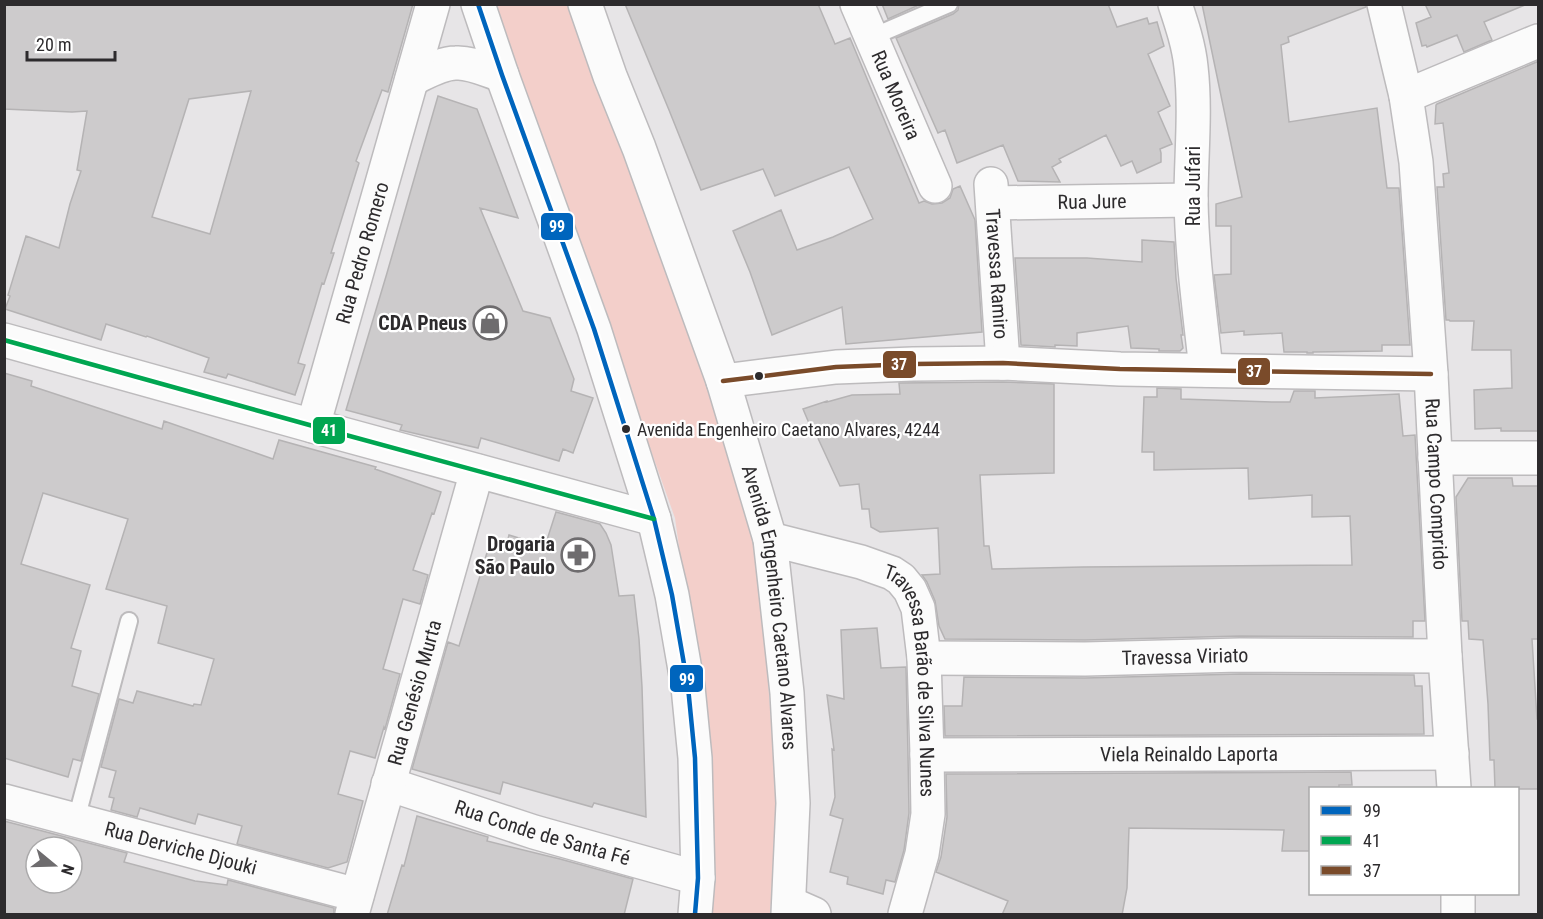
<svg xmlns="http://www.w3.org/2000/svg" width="1543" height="919" font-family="'Roboto Condensed',sans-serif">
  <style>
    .green { fill: #f3cfca }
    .building { fill: #cdcbcc; stroke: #b5b3b4; stroke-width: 1.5; fill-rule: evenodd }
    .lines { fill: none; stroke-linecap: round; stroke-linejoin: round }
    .lane-casing { stroke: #bdbbbd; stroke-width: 20 }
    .street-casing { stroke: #bdbbbd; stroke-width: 36 }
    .primary-casing { stroke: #bdbbbd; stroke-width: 36 }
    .lane { stroke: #fbfbfb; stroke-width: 16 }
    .street { stroke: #fbfbfb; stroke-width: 33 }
    .primary { stroke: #fbfbfb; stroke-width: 33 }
    .bus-1-casing { stroke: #fff; stroke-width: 9 }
    .bus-2-casing { stroke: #fff; stroke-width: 9 }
    .bus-3-casing { stroke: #fff; stroke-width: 9 }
    .bus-1 { stroke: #0065bd; stroke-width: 4.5 }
    .bus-2 { stroke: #00a651; stroke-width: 4.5 }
    .bus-3 { stroke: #7a4b2a; stroke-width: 4.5 }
    .bus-dot { fill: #2d2b2d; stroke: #fff; stroke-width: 2 }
    .labels { text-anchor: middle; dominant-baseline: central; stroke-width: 4.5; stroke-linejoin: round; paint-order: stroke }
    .bus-label { font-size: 18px; fill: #2d2b2d; stroke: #fff; text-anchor: start }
    .street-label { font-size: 20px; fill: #2d2b2d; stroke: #fff }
    .poi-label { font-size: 20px; font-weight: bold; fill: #2d2b2d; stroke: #fff; text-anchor: end }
    .line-badge { stroke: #fff; stroke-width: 2 }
    .badge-label { font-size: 16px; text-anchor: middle; font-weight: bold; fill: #fff }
  </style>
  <rect width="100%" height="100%" fill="#e7e5e7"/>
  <path class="green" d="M 492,5 L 569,5 L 626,153 L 706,378 L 758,556 L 778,808 L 770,914 L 703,914 L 709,762 L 675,518 Z"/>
  <path class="building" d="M 4,4 L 413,4 L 388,92 L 382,90 L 356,161 L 359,163 L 331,253 L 334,253 L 324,284 L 322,283 L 315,307 L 298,363 L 305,365 L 295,395 L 228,374 L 226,378 L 204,372 L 209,358 L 147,336 L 146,337 L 106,324 L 101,340 L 5,309 L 10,296 L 8,295 L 26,236 L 59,248 L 70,204 L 81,171 L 77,170 L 87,111 L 72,112 L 4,109 ZM 251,91 L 210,234 L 152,217 L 189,99 Z
    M 625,4 L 818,4 L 835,44 L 850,38 L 919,203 L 924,201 L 932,204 L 942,203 L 950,198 L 953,189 L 960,186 L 975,220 L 982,332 L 846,344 L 842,307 L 772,335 L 750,272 L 733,231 L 781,210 L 797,250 L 833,237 L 873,219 L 849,167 L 775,196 L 763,169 L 701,190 L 669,110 Z
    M 882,4 L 921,4 L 888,19 Z
    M 959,4 L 1108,4 L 1117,27 L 1147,18 L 1149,24 L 1157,22 L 1164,46 L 1148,54 L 1170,106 L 1158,112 L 1172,144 L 1160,149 L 1161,153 L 1161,162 L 1137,173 L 1132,161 L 1121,166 L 1106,135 L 1059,159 L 1061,162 L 1052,167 L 1060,182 L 1018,181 L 1003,145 L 957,163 L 945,130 L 938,133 L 896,38 L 953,14 L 958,10 Z
    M 1202,4 L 1366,4 L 1366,7 L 1288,37 L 1289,42 L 1281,45 L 1289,122 L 1377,108 L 1387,188 L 1399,188 L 1410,345 L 1382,345 L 1382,351 L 1313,352 L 1313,353 L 1307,353 L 1307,352 L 1284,352 L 1282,333 L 1244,335 L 1244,331 L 1221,333 L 1214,275 L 1231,274 L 1231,226 L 1216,226 L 1216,204 L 1242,197 Z
    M 1425,4 L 1525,4 L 1525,5 L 1484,22 L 1492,40 L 1464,52 L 1457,35 L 1427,47 L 1426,45 L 1422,46 L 1416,23 L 1431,17 Z
    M 1539,61 L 1539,431 L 1501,431 L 1501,428 L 1475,429 L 1474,390 L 1512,388 L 1511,350 L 1472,350 L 1474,321 L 1450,321 L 1449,320 L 1446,320 L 1437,187 L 1444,187 L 1443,174 L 1449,173 L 1443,123 L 1435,124 L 1436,105 L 1437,104 Z
    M 438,96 L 477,109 L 518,218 L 480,208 L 523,311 L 550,318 L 574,379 L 571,391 L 593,398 L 573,453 L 563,449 L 559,461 L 481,438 L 478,448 L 400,430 L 402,425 L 346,410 L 387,273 Z
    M 1142,240 L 1174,242 L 1176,278 L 1183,335 L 1181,335 L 1183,348 L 1180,351 L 1159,351 L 1159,349 L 1131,348 L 1128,326 L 1077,333 L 1077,346 L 1055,345 L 1055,347 L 1021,345 L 1015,258 L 1087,258 L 1142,262 Z
    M 4,373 L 32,381 L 31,386 L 162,429 L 164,421 L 273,459 L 279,440 L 376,467 L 375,469 L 441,492 L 434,514 L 432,513 L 413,570 L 428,575 L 420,604 L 403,599 L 383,669 L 400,674 L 385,729 L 384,727 L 375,758 L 350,751 L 338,794 L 363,801 L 347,862 L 328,868 L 237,844 L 242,826 L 198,814 L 195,824 L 140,808 L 137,817 L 111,810 L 114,798 L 109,797 L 116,771 L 101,767 L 119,699 L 133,703 L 137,691 L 193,706 L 194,704 L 201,705 L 214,659 L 158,643 L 167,606 L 106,589 L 128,519 L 43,493 L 21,564 L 90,585 L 71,648 L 81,651 L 72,686 L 99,694 L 81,761 L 73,759 L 68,777 L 4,758 Z
    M 1003,382 L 1054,384 L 1054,473 L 980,475 L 984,546 L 989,546 L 992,569 L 1083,567 L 1352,565 L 1350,516 L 1312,517 L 1312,495 L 1249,499 L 1248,468 L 1154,470 L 1154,452 L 1142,452 L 1144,397 L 1157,397 L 1157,388 L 1181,389 L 1181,399 L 1272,402 L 1290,402 L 1294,391 L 1315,391 L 1315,398 L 1399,394 L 1403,436 L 1415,435 L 1425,621 L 1413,621 L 1413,637 L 1240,636 L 1085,640 L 945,639 L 939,626 L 935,601 L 927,582 L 922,575 L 940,574 L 938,528 L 880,532 L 871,527 L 869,509 L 862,509 L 859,484 L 840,486 L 816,434 L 814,435 L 803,409 L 827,401 L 827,402 L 852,395 L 900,394 L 899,383 Z
    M 1468,478 L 1512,478 L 1513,486 L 1539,486 L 1539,639 L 1532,639 L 1537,719 L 1539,719 L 1539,789 L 1495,789 L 1494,760 L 1490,760 L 1488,704 L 1483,640 L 1469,639 L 1468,621 L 1462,621 L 1456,497 Z
    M 556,512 L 600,524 L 606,533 L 611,545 L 619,596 L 634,595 L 639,639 L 642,687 L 646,817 L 594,803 L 592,807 L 503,782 L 500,794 L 412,769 L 448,642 L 459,646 L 489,546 L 505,551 L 509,535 L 545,546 Z
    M 877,628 L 881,668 L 906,667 L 908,755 L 909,813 L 904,850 L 895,882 L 886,880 L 883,894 L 847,884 L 848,877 L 830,872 L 843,819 L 830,815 L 835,797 L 832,749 L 834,750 L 827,695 L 844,699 L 841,630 Z
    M 1240,674 L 1414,675 L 1415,686 L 1422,686 L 1424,734 L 945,736 L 944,706 L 962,706 L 964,677 L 1085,678 Z
    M 1351,772 L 1352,785 L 1339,785 L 1339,789 L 1311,789 L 1311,851 L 1282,851 L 1284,830 L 1129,828 L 1127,888 L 1122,915 L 1002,915 L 1008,901 L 936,872 L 941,857 L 947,817 L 946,774 Z
    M 417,816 L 488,837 L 487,841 L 560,859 L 633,879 L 624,915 L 387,915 L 402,865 L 404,866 Z
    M 4,821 L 127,853 L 124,862 L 195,881 L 227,885 L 228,880 L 334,908 L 334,915 L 4,915 ZM 36,847 L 72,847 L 72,883 L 36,883 Z"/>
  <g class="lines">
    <g class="lane-casing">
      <path id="lane" d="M 872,37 L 949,4
        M 76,820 L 129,621"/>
    </g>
    <g class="street-casing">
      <g id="street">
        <path id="s1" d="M 857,4 L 935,186"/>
        <path d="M 1175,4 C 1182,25 1189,46 1191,67 C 1196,111 1191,156 1191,200 C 1192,257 1200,314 1206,370"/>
        <path id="s2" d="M 1384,4 L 1406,96 L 1416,162 L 1431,374 L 1445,656 L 1454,788"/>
        <path d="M 412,79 C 425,73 441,63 456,63 C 471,62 488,71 502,75"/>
        <path d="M 1406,96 L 1538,41"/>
        <path id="s3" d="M 991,184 L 1003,363"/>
        <path id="s4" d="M 993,203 L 1191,200"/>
        <path d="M 4,340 L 313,426 L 654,519"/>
        <path d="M 723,381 L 836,367 L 913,364 L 1003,363 L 1120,369 L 1431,374"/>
        <path id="s5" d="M 313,426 L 433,4"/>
        <path d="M 1435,458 L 1538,458"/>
        <path id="s6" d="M 770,539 L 861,562 L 892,573 L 901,579 L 910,590 L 918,608 L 924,658 L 927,755 L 928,814 L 922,854 L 905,914"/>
        <path id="s7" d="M 924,658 L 1085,659 L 1240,655 L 1445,656"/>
        <path id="s8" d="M 927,755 L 1452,753"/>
        <path id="s9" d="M 388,784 L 534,832 L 698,878"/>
        <path id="s10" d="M 4,801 L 357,895"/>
        <path d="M 789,903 L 814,914"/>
        <path id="s11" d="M 352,914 L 477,471"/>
        <path d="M 1458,914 L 1458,894"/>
      </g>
    </g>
    <g class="primary-casing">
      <g id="primary">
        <path d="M 478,4 L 502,75 L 594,329 L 654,519 L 672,595 L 688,687 L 695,758 L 698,878 L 695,914"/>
        <path id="s12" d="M 585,4 L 610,76 L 639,148 L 723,381 L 770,539 L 787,693 L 793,803 L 788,914"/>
      </g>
    </g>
    <use href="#lane" class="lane"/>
    <use href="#street" class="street"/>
    <use href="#primary" class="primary"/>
    <g class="bus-1-casing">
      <path id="bus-1" d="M 478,4 L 502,75 L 594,329 L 654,519 L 672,595 L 688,687 L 695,758 L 698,878 L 695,914"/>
    </g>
    <g class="bus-2-casing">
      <path id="bus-2" d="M 4,340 L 313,426 L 654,519"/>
    </g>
    <g class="bus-3-casing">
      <path id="bus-3" d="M 723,381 L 836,367 L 913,364 L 1003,363 L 1120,369 L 1431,374"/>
    </g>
    <use href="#bus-1" class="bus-1"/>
    <use href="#bus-2" class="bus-2"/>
    <use href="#bus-3" class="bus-3"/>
  </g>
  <defs>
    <g id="shop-ring" transform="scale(1.725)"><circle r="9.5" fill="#fff" stroke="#6e6c6e" stroke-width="1.5"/><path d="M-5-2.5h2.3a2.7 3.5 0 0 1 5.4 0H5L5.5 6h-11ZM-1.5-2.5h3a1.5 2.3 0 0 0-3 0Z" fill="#6e6c6e"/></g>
    <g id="pharmacy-ring" transform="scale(1.725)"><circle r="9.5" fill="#fff" stroke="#6e6c6e" stroke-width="1.5"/><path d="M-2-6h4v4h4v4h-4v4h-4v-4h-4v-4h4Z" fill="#6e6c6e"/></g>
  </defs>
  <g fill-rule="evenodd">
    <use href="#shop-ring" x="490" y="323"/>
    <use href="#pharmacy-ring" x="578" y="555"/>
  </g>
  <g class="bus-dot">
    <circle cx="759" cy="376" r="5"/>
    <circle cx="626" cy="429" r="5"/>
  </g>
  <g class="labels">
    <g class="bus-label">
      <text x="637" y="429">Avenida Engenheiro Caetano Alvares, 4244</text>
    </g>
    <g class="street-label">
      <text stroke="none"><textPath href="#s1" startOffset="99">Rua Moreira</textPath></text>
      <text transform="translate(1193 186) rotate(-90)">Rua Jufari</text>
      <text stroke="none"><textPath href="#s4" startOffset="99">Rua Jure</textPath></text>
      <text stroke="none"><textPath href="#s5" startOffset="180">Rua Pedro Romero</textPath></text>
      <text stroke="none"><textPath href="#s3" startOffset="90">Travessa Ramiro</textPath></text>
      <text stroke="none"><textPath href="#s2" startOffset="484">Rua Campo Comprido</textPath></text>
      <text stroke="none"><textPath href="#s12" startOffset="634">Avenida Engenheiro Caetano Alvares</textPath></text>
      <text stroke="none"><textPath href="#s7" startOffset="261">Travessa Viriato</textPath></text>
      <text stroke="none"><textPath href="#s6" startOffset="240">Travessa Barão de Silva Nunes</textPath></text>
      <text stroke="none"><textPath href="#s11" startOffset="230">Rua Genésio Murta</textPath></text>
      <text stroke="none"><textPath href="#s8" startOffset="262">Viela Reinaldo Laporta</textPath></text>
      <text stroke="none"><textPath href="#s9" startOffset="162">Rua Conde de Santa Fé</textPath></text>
      <text stroke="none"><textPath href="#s10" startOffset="183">Rua Derviche Djouki</textPath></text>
    </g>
    <g class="poi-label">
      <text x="467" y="323">CDA Pneus</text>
      <text x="555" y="544">Drogaria<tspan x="555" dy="23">São Paulo</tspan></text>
    </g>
  </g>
  <g class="line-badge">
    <rect x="540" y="212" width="34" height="29" rx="6" fill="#0065bd"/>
    <rect x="882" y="350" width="35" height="29" rx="6" fill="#7a4b2a"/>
    <rect x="1237" y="357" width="34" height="29" rx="6" fill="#7a4b2a"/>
    <rect x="312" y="416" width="34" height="29" rx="6" fill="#00a651"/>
    <rect x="669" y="664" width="35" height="29" rx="6" fill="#0065bd"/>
  </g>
  <g class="badge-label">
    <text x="557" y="232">99</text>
    <text x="899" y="370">37</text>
    <text x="1254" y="377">37</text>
    <text x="329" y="436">41</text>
    <text x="687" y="685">99</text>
  </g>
  <rect width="1543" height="919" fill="none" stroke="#2d2b2d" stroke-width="12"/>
  <rect x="1309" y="787" width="210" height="108" fill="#ffffff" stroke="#abaaab" stroke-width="1.5"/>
  <rect x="1321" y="806" width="30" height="9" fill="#0065bd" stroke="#abaaab" stroke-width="1.5"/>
  <text x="1363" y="817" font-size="18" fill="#2d2b2d">99</text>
  <rect x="1321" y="836" width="30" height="9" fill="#00a651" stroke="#abaaab" stroke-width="1.5"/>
  <text x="1363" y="847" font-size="18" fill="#2d2b2d">41</text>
  <rect x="1321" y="866" width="30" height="9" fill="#7a4b2a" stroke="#abaaab" stroke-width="1.5"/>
  <text x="1363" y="877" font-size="18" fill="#2d2b2d">37</text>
  <g transform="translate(54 865) rotate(109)"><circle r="28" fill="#ffffff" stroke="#abaaab" stroke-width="1.5"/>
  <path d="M0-4.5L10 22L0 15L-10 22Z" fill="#6e6c6e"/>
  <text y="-9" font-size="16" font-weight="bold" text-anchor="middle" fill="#2d2b2d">N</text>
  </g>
  <path d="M27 51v9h88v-9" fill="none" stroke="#2d2b2d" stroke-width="3"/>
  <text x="36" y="51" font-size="18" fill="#2d2b2d" stroke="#ffffff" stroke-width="4.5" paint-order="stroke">20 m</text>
</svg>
